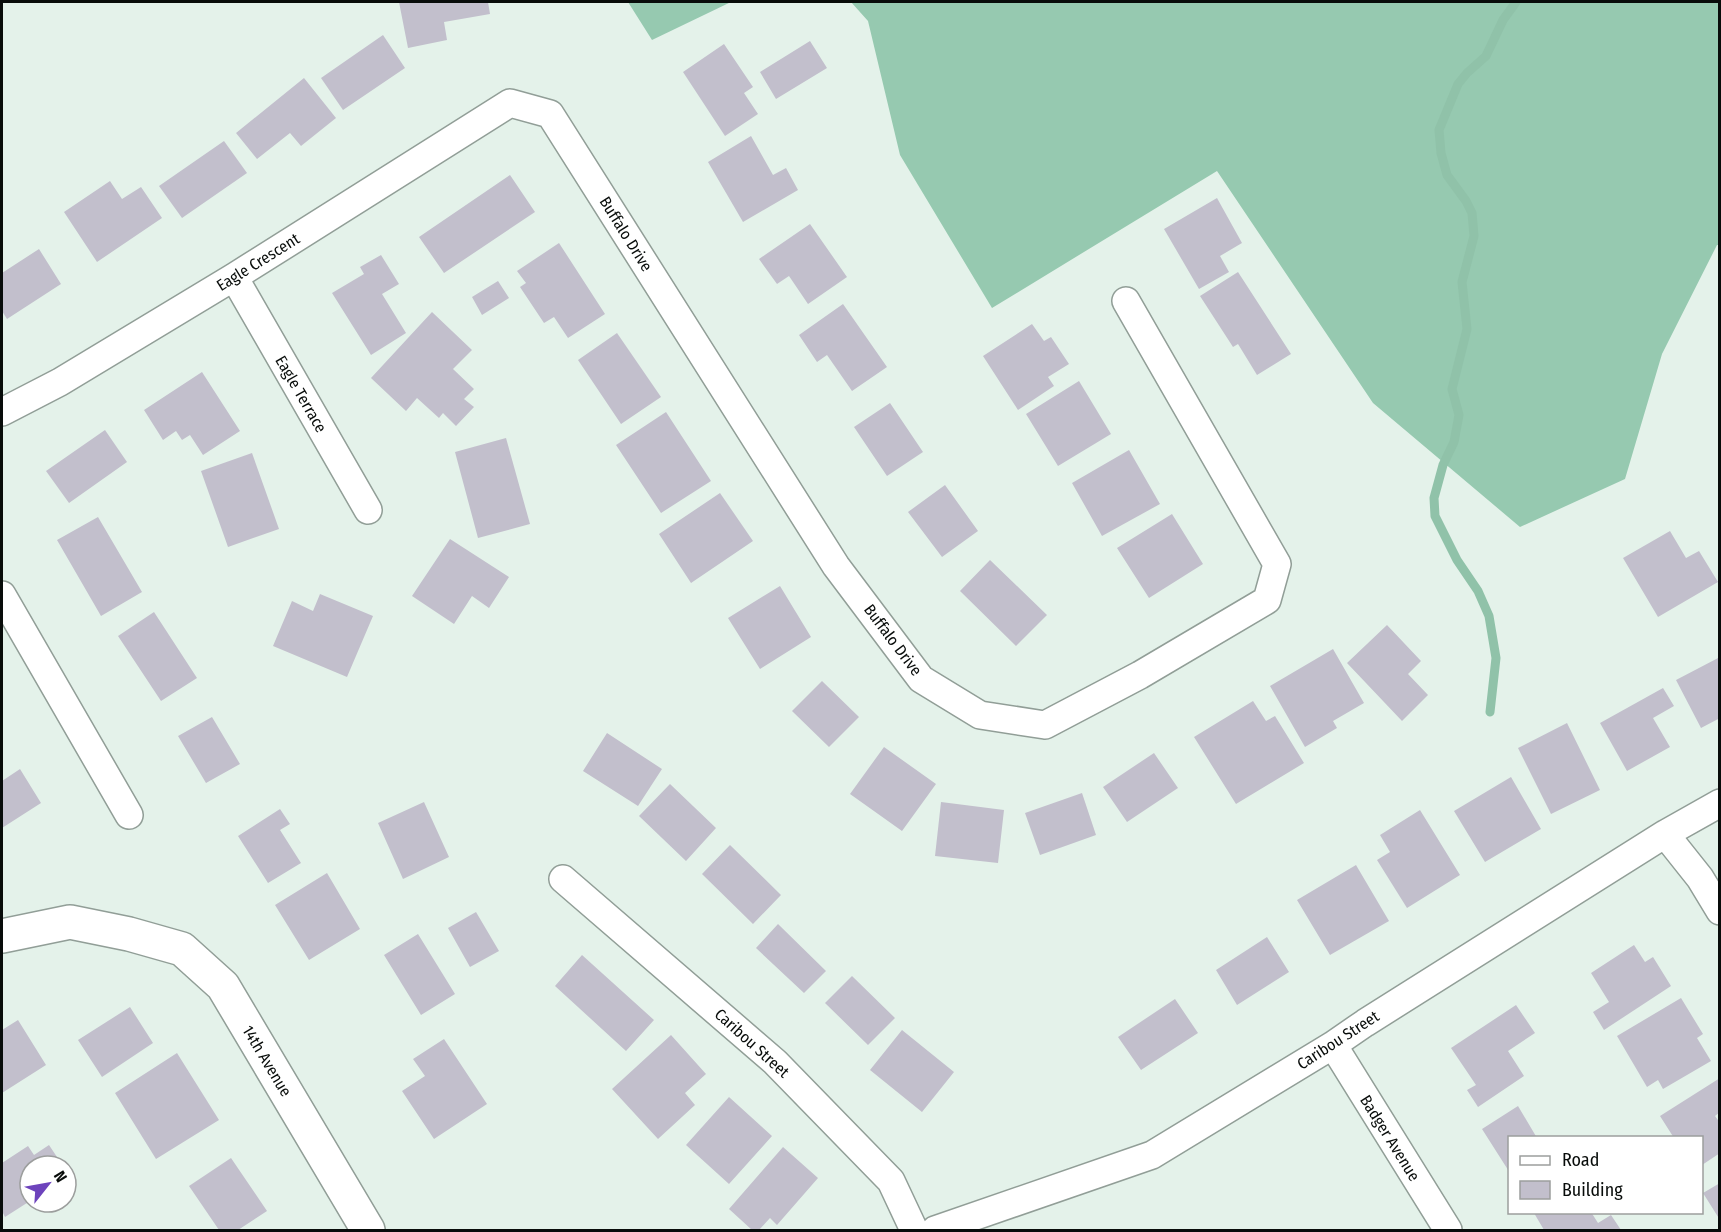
<svg xmlns="http://www.w3.org/2000/svg" width="1721" height="1232" font-family="'Fira Sans Condensed',sans-serif">
  <style>
    .forest { fill: #96c9b0 }
    .lines { fill: none; stroke-linecap: round; stroke-linejoin: round }
    .stream { stroke: #90c2a9; stroke-width: 9 }
    .building { fill: #c2bfcc }
    .minor-casing { stroke: #919e97; stroke-width: 30 }
    .tertiary-casing { stroke: #919e97; stroke-width: 36 }
    .minor { stroke: #fff; stroke-width: 27 }
    .tertiary { stroke: #fff; stroke-width: 33 }
    .labels { text-anchor: middle; dominant-baseline: central; stroke-width: 4.5; stroke-linejoin: round; paint-order: stroke }
    .street-label { font-size: 16px; fill: #080c0a; stroke: #fff }
  </style>
  <rect width="100%" height="100%" fill="#e4f2ea"/>
  <path class="forest" d="M 628,2 L 731,2 L 652,40 Z
    M 851,2 L 1719,2 L 1719,245 L 1717,245 L 1662,354 L 1625,479 L 1520,527 L 1373,403 L 1217,171 L 992,308 L 900,155 L 868,21 Z"/>
  <g class="lines">
    <path class="stream" d="M 1490,712 L 1496,658 L 1489,616 L 1478,591 L 1457,560 L 1435,516 L 1434,498 L 1443,465 L 1454,442 L 1459,415 L 1452,389 L 1467,329 L 1462,282 L 1474,236 L 1472,213 L 1466,201 L 1447,175 L 1441,153 L 1439,130 L 1458,84 L 1467,73 L 1486,56 L 1503,20 L 1516,2"/>
  </g>
  <path class="building" d="M 399,2 L 488,2 L 490,14 L 444,22 L 447,40 L 408,48 Z
    M 383,35 L 405,68 L 343,110 L 321,78 Z
    M 810,41 L 827,68 L 776,99 L 760,72 Z
    M 724,44 L 753,87 L 744,93 L 758,114 L 725,136 L 683,72 Z
    M 304,78 L 336,118 L 301,146 L 290,133 L 257,159 L 236,133 Z
    M 751,136 L 773,175 L 786,168 L 798,190 L 743,222 L 708,162 Z
    M 224,141 L 247,173 L 182,218 L 159,186 Z
    M 510,175 L 535,212 L 444,273 L 419,237 Z
    M 110,181 L 122,199 L 141,187 L 162,218 L 97,262 L 64,212 Z
    M 1217,198 L 1242,243 L 1220,256 L 1229,272 L 1199,289 L 1164,229 Z
    M 810,224 L 847,277 L 808,304 L 789,276 L 777,284 L 759,259 Z
    M 559,243 L 605,314 L 568,338 L 554,317 L 544,323 L 520,287 L 526,283 L 517,271 Z
    M 39,249 L 61,284 L 7,319 L 2,311 L 2,273 Z
    M 381,255 L 399,284 L 382,294 L 406,333 L 371,355 L 332,293 L 364,274 L 360,267 Z
    M 1238,272 L 1291,354 L 1257,375 L 1238,344 L 1233,347 L 1200,296 Z
    M 498,281 L 509,298 L 482,315 L 472,297 Z
    M 843,304 L 887,367 L 852,391 L 827,355 L 817,362 L 799,335 Z
    M 432,312 L 472,350 L 453,369 L 474,389 L 464,399 L 474,407 L 456,426 L 443,413 L 439,418 L 417,398 L 406,411 L 371,378 Z
    M 1032,324 L 1044,341 L 1051,337 L 1069,364 L 1048,377 L 1054,386 L 1018,410 L 983,356 Z
    M 617,333 L 661,397 L 621,424 L 578,360 Z
    M 202,372 L 240,431 L 203,455 L 190,435 L 182,440 L 176,431 L 163,440 L 144,410 Z
    M 1079,381 L 1111,434 L 1058,466 L 1026,414 Z
    M 890,403 L 923,452 L 887,476 L 854,427 Z
    M 666,412 L 711,481 L 661,513 L 616,445 Z
    M 105,430 L 127,462 L 69,503 L 46,471 Z
    M 506,438 L 530,524 L 478,538 L 455,452 Z
    M 1129,450 L 1160,504 L 1102,536 L 1072,483 Z
    M 252,453 L 279,529 L 228,547 L 201,471 Z
    M 945,485 L 978,531 L 942,557 L 908,512 Z
    M 720,493 L 753,541 L 691,583 L 659,534 Z
    M 1172,514 L 1203,564 L 1149,598 L 1117,548 Z
    M 98,517 L 142,592 L 101,616 L 57,540 Z
    M 1670,531 L 1686,558 L 1699,551 L 1718,582 L 1658,617 L 1623,558 Z
    M 450,539 L 509,577 L 489,608 L 472,596 L 454,624 L 412,596 Z
    M 990,560 L 1047,615 L 1016,646 L 960,591 Z
    M 780,586 L 811,637 L 760,669 L 728,618 Z
    M 320,594 L 373,616 L 347,677 L 273,646 L 292,601 L 313,611 Z
    M 154,612 L 197,678 L 161,701 L 118,636 Z
    M 1387,625 L 1421,661 L 1408,674 L 1428,695 L 1402,721 L 1347,663 Z
    M 1333,649 L 1364,703 L 1333,721 L 1337,728 L 1305,747 L 1270,686 Z
    M 1720,657 L 1720,718 L 1701,728 L 1676,680 Z
    M 822,681 L 859,717 L 829,747 L 792,711 Z
    M 1663,688 L 1674,706 L 1653,718 L 1670,747 L 1627,771 L 1600,723 Z
    M 1253,701 L 1266,721 L 1275,716 L 1304,763 L 1236,804 L 1194,737 Z
    M 212,717 L 240,764 L 206,783 L 178,736 Z
    M 1567,723 L 1600,790 L 1551,814 L 1518,748 Z
    M 607,733 L 662,769 L 638,806 L 583,771 Z
    M 884,747 L 936,784 L 902,831 L 850,794 Z
    M 1154,753 L 1178,788 L 1127,822 L 1103,787 Z
    M 20,769 L 41,803 L 2,828 L 2,781 Z
    M 1511,777 L 1541,829 L 1485,862 L 1454,811 Z
    M 670,784 L 716,828 L 686,861 L 639,816 Z
    M 1082,793 L 1096,835 L 1040,855 L 1025,813 Z
    M 424,802 L 449,857 L 403,879 L 378,823 Z
    M 941,802 L 1004,810 L 998,863 L 935,856 Z
    M 280,809 L 290,824 L 280,830 L 301,863 L 268,883 L 238,836 Z
    M 1420,810 L 1460,875 L 1407,908 L 1377,860 L 1390,852 L 1380,835 Z
    M 730,845 L 781,895 L 753,924 L 702,874 Z
    M 1356,865 L 1389,921 L 1330,955 L 1297,900 Z
    M 327,873 L 360,929 L 309,960 L 275,905 Z
    M 476,912 L 499,951 L 470,967 L 448,928 Z
    M 778,924 L 826,971 L 804,993 L 756,948 Z
    M 418,934 L 455,994 L 421,1015 L 384,955 Z
    M 1267,937 L 1289,972 L 1237,1005 L 1216,970 Z
    M 1634,945 L 1645,962 L 1653,957 L 1671,986 L 1604,1030 L 1593,1012 L 1609,1002 L 1591,973 Z
    M 582,955 L 654,1020 L 626,1051 L 555,986 Z
    M 852,976 L 895,1018 L 868,1045 L 825,1003 Z
    M 1681,998 L 1703,1034 L 1697,1038 L 1711,1061 L 1663,1089 L 1658,1080 L 1647,1087 L 1617,1036 Z
    M 1175,999 L 1198,1033 L 1141,1070 L 1118,1037 Z
    M 1516,1005 L 1535,1033 L 1508,1051 L 1524,1076 L 1478,1107 L 1467,1090 L 1476,1085 L 1451,1048 Z
    M 130,1007 L 153,1043 L 102,1077 L 78,1040 Z
    M 18,1020 L 46,1065 L 2,1093 L 2,1030 Z
    M 902,1030 L 954,1072 L 922,1112 L 870,1070 Z
    M 671,1035 L 706,1074 L 685,1093 L 695,1105 L 658,1139 L 612,1089 Z
    M 444,1039 L 487,1104 L 434,1139 L 402,1091 L 425,1076 L 413,1059 Z
    M 177,1053 L 219,1120 L 156,1159 L 115,1093 Z
    M 1720,1078 L 1720,1112 L 1715,1116 L 1720,1123 L 1720,1153 L 1702,1165 L 1702,1138 L 1674,1138 L 1660,1116 Z
    M 729,1097 L 772,1136 L 729,1184 L 686,1145 Z
    M 1518,1106 L 1537,1138 L 1510,1138 L 1510,1173 L 1482,1129 Z
    M 49,1145 L 63,1166 L 30,1166 L 30,1201 L 5,1217 L 2,1211 L 2,1163 L 28,1146 L 34,1155 Z
    M 783,1147 L 818,1178 L 777,1225 L 770,1218 L 759,1230 L 752,1230 L 729,1209 Z
    M 231,1158 L 267,1211 L 238,1230 L 219,1230 L 189,1186 Z
    M 1720,1183 L 1720,1220 L 1703,1193 Z
    M 1535,1212 L 1591,1212 L 1598,1223 L 1611,1215 L 1621,1230 L 1544,1230 L 1534,1213 Z"/>
  <g class="lines">
    <g class="minor-casing">
      <path id="minor" d="M 234,277 L 368,510
        M 2,412 L 60,382 L 234,277 L 510,103 L 550,114 L 836,566 L 921,679 L 980,715 L 1045,725 L 1140,675 L 1267,600 L 1277,564 L 1126,301
        M 2,595 L 129,815
        M 1665,834 L 1700,878 L 1720,911
        M 563,879 L 775,1062 L 891,1181 L 914,1230
        M 1333,1045 L 1448,1230
        M 935,1230 L 1152,1155 L 1333,1045 L 1365,1023 L 1665,834 L 1720,803"/>
    </g>
    <g class="tertiary-casing">
      <path id="tertiary" d="M 2,936 L 70,922 L 129,934 L 182,949 L 223,986 L 368,1230"/>
    </g>
    <use href="#minor" class="minor"/>
    <use href="#tertiary" class="tertiary"/>
  </g>
  <g class="labels">
    <g class="street-label">
      <text transform="translate(626 234) rotate(58)">Buffalo Drive</text>
      <text transform="translate(258 262) rotate(-32)">Eagle Crescent</text>
      <text transform="translate(301 394) rotate(60)">Eagle Terrace</text>
      <text transform="translate(893 640) rotate(53)">Buffalo Drive</text>
      <text transform="translate(1338 1040) rotate(-33)">Caribou Street</text>
      <text transform="translate(752 1043) rotate(42)">Caribou Street</text>
      <text transform="translate(267 1061) rotate(59)">14th Avenue</text>
      <text transform="translate(1390 1138) rotate(58)">Badger Avenue</text>
    </g>
  </g>
  <rect width="1721" height="1232" fill="none" stroke="#080c0a" stroke-width="6"/>
  <rect x="1508" y="1136" width="195" height="78" fill="#ffffff" stroke="#9c9e9d" stroke-width="1.5"/>
  <rect x="1520" y="1156" width="30" height="9" fill="#ffffff" stroke="#9c9e9d" stroke-width="1.5"/>
  <text x="1562" y="1166" font-size="18" fill="#080c0a">Road</text>
  <rect x="1520" y="1181" width="30" height="18" fill="#c2bfcc" stroke="#9c9e9d" stroke-width="1.5"/>
  <text x="1562" y="1196" font-size="18" fill="#080c0a">Building</text>
  <g transform="translate(48 1184) rotate(59)"><circle r="28" fill="#ffffff" stroke="#9c9e9d" stroke-width="1.5"/>
  <path d="M0-4.5L10 22L0 15L-10 22Z" fill="#6d43bc"/>
  <text y="-9" font-size="16" font-weight="bold" text-anchor="middle" fill="#080c0a">N</text>
  </g>
</svg>
